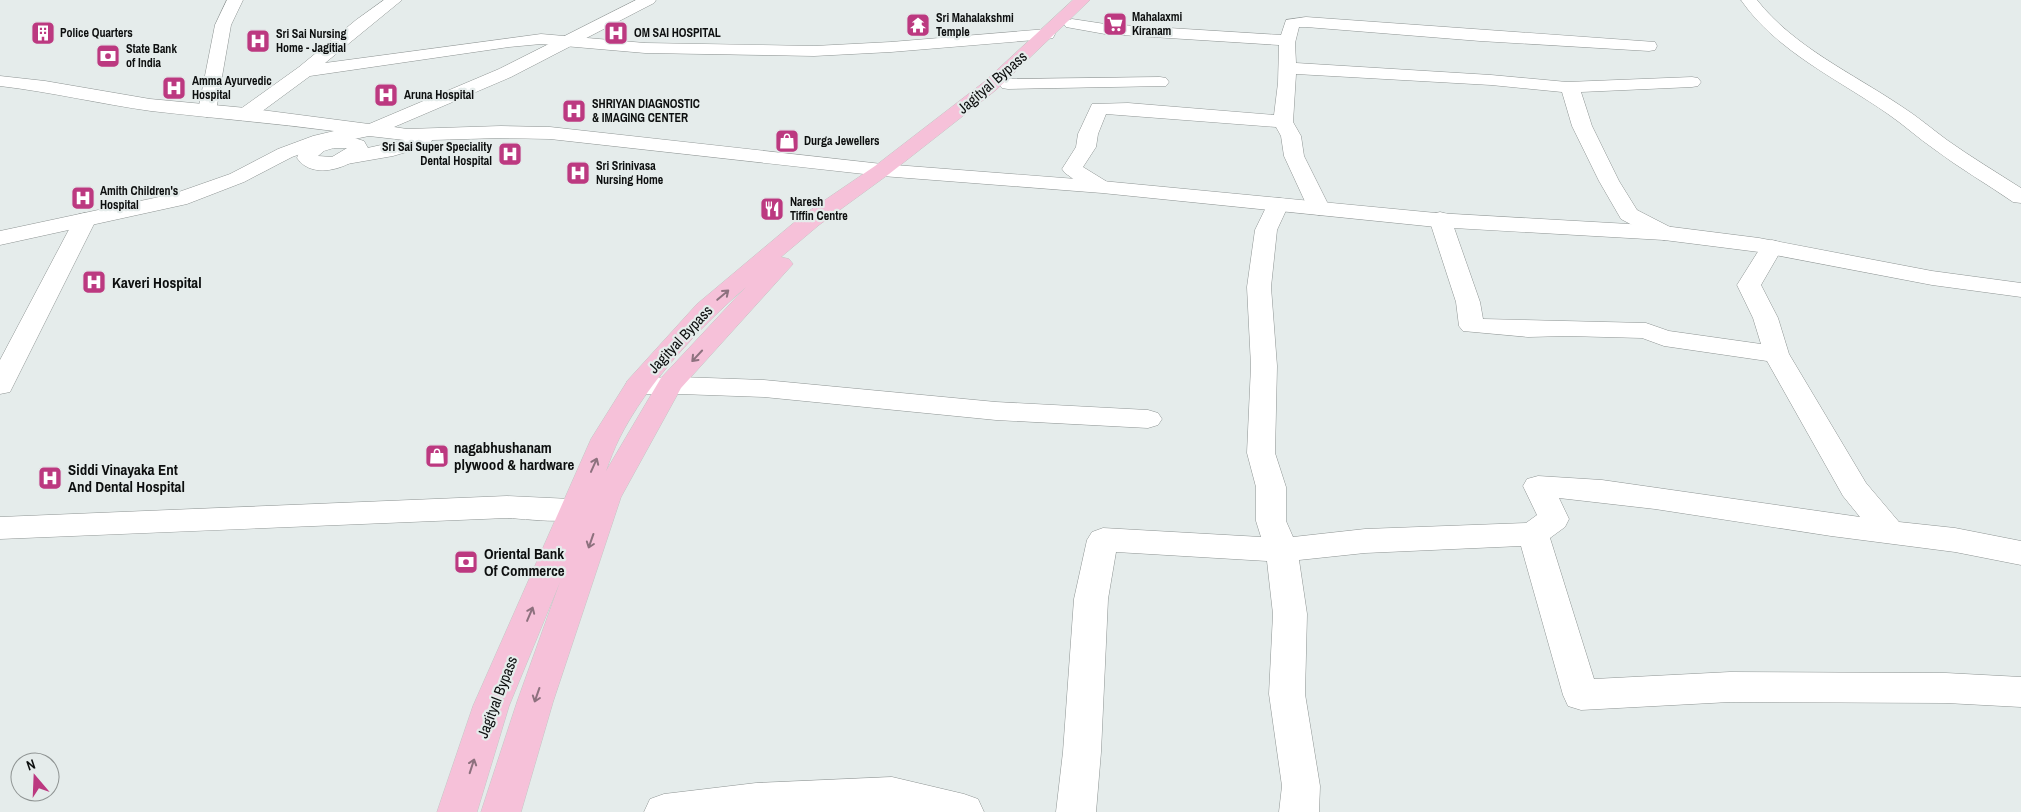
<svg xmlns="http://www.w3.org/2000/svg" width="2021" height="812" font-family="'Archivo Narrow',sans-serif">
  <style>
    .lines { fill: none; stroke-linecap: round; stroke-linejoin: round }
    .minor-casing { stroke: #8e9493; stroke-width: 1 }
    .tertiary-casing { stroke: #8e9493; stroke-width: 1 }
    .primary-casing { stroke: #c5c5c5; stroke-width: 1 }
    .minor { fill: #fff; fill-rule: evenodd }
    .tertiary { fill: #fff; fill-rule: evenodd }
    .primary { fill: #f6c1d9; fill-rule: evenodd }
    .oneway { stroke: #8d717e }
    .labels { text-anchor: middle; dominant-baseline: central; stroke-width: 4.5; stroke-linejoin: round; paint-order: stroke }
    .far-poi-label { font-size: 12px; font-weight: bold; fill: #0d0f0f; stroke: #e5eceb; text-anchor: start }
    .street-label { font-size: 15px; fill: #0d0f0f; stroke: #e5eceb }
    .poi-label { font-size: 15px; font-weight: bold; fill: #0d0f0f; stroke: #e5eceb; text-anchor: start }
  </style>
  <rect width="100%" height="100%" fill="#e5eceb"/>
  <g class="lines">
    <g class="minor-casing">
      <path id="minor" d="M 227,0 L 243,0 L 231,25 L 216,111 L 214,115 L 207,117 L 200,115 L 198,111 L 215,25 Z
        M 384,0 L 402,0 L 325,63 L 541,34 L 645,43 L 814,46 L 891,42 L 1047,29 L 1053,30 L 1055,34 L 1053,38 L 1047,39 L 891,52 L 814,56 L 645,53 L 541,44 L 509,47 L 310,76 L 253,118 L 246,120 L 239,118 L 237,114 L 239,110 L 299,67 L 356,20 Z
        M 1741,0 L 1757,0 C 1794,47 1852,73 1901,106 C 1917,116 1932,129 1947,140 C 1971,157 1996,172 2021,188 L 2021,203 L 2013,202 C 1987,184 1959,168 1934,149 C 1918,138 1904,125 1888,114 C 1838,79 1777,52 1741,0 Z
        M 1306,17 L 1655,42 L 1657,46 L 1655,50 L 1649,51 L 1480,41 L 1306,27 L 1299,27 L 1295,43 L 1296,63 L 1491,75 L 1567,82 L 1692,77 L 1698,78 L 1701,82 L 1698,86 L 1692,87 L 1581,92 L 1592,126 L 1619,181 L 1637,210 L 1672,228 L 1675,233 L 1672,238 L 1664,240 L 1656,238 L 1621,219 L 1599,181 L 1572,126 L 1562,92 L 1491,85 L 1296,74 L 1293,122 L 1301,136 L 1304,156 L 1330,208 L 1327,213 L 1319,215 L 1311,213 L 1308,208 L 1284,156 L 1281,136 L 1276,127 L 1106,114 L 1098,134 L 1096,147 L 1083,167 L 1109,183 L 1113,187 L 1109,191 C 1093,196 1078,182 1065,173 L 1062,169 L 1076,147 L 1078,134 L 1092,104 L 1128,103 L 1274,115 L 1278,83 L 1279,45 L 1105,34 L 1066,27 L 1064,24 L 1066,21 L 1072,19 L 1105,24 L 1281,35 L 1286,20 Z
        M 1160,77 L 1166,78 L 1169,82 L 1166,86 L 1008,89 L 1002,88 L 999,84 L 1002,80 L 1008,79 Z
        M 333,136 L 348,136 L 364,141 L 368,148 C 355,167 313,182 297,158 C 301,143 319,139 333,136 ZM 334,148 L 347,148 L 332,157 L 318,156 L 324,151 Z
        M 1278,198 L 1286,199 L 1289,204 L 1277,230 L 1271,287 L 1277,366 L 1275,453 L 1286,487 L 1286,521 L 1293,537 L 1365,529 L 1526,523 L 1537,515 L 1523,486 L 1527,479 L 1538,476 L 1602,480 L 1860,517 L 1843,496 L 1767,361 L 1664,346 L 1642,338 L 1567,336 L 1528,337 L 1463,331 L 1459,326 L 1456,302 L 1429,219 L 1432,214 L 1440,212 L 1448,214 L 1451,219 L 1480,302 L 1483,319 L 1646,323 L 1669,331 L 1761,344 L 1753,318 L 1737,285 L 1764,242 L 1772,240 L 1780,242 L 1783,247 L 1761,285 L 1778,318 L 1789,354 L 1866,483 L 1899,522 L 1955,528 L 2021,541 L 2021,565 L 1955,552 L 1831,536 L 1655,509 L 1559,498 L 1569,519 L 1565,527 L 1550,538 L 1594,679 L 1730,672 L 1946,673 L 2021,677 L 2021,707 L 1946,703 L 1730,702 L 1581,710 L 1568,706 L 1563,695 L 1521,546 L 1365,553 L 1299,560 L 1307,614 L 1305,694 L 1320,786 L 1319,812 L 1279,812 L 1282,786 L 1269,694 L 1273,614 L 1267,561 L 1116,552 L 1108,599 L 1101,752 L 1096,812 L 1056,812 L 1063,752 L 1074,599 L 1087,540 L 1092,532 L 1103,528 L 1261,537 L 1256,521 L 1256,487 L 1247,453 L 1251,366 L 1247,287 L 1255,230 L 1270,199 Z
        M 85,213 L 93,215 L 96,220 L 10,392 L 0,394 L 0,360 L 74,220 L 77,215 Z
        M 680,377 L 764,380 L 996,402 L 1148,410 L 1158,413 L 1162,419 L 1158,425 L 1148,428 L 996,420 L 764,397 L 680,394 L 638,394 L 628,392 L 625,386 L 628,380 L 638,378 Z
        M 596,490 L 607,493 L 611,501 C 594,530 535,519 507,518 L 0,539 L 0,517 L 507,496 L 571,499 Z
        M 892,777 L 964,794 L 978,799 L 984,812 L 644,812 L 650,799 L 664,794 L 756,783 Z"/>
    </g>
    <g class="tertiary-casing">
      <path id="tertiary" d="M 636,0 L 656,0 L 654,3 L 511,77 L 394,127 L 407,129 L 501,126 L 550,127 L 882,164 L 1102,181 L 1436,213 L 1664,226 L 1759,238 L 1932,271 L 2021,283 L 2021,297 L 1932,285 L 1759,252 L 1664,240 L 1436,227 L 1102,193 L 882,176 L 550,139 L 501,138 L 432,140 L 430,145 L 393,156 L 347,164 L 340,162 L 337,158 L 340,154 L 404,140 L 369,136 L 325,145 L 292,157 L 244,182 L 187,204 L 0,245 L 0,231 L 173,194 L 230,174 L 278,149 L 313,136 L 334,131 C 273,123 212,118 151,111 C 101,104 51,92 0,86 L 0,76 L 45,81 L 150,99 L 246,108 L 369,124 L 499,69 Z"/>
    </g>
    <g class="primary-casing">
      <path id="primary" d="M 1073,0 L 1090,0 L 996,90 L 889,174 L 819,225 L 781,257 L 789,259 L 793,264 L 681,388 L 621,497 L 553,702 L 521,812 L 481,812 L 517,702 L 560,582 L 509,706 L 477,812 L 437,812 L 473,706 L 591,439 L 628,380 L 697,304 L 803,215 L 875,166 L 984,82 ZM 746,287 L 661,378 L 606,471 C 610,460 614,449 619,439 C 647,383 699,328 746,287 Z"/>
    </g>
    <use href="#minor" class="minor"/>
    <use href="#tertiary" class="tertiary"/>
    <use href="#primary" class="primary"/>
  </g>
  <defs><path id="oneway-shaft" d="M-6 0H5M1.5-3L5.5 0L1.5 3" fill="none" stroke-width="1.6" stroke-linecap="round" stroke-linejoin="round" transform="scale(1.25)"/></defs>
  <g class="oneway">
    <use href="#oneway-shaft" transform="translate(723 295) rotate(-40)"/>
    <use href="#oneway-shaft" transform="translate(697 356) rotate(133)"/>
    <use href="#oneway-shaft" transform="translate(594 465) rotate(-66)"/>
    <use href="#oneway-shaft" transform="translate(591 541) rotate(109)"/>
    <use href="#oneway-shaft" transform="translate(530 614) rotate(-67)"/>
    <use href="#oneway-shaft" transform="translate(537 695) rotate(109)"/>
    <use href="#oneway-shaft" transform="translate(472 766) rotate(-72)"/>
  </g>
  <defs>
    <g id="supermarket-square" transform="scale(1.25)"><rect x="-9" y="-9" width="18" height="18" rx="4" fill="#bc3980" stroke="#e5eceb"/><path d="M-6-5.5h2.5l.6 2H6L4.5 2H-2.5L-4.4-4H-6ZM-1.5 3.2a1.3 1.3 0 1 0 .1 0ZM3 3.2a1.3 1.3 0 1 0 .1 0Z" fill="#fff"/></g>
    <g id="temple-square" transform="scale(1.25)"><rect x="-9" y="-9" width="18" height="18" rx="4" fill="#bc3980" stroke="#e5eceb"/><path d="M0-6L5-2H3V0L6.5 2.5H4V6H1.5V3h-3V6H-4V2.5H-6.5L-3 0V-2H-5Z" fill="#fff"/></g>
    <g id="building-square" transform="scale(1.25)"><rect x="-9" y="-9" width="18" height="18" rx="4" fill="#bc3980" stroke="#e5eceb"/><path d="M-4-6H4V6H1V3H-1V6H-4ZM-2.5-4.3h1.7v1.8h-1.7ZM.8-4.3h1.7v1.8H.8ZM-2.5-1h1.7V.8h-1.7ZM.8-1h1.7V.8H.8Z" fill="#fff"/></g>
    <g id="hospital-square" transform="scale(1.25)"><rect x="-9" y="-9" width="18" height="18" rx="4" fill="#bc3980" stroke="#e5eceb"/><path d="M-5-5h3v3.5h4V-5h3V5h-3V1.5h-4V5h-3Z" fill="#fff"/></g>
    <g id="bank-square" transform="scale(1.25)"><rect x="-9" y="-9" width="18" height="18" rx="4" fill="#bc3980" stroke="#e5eceb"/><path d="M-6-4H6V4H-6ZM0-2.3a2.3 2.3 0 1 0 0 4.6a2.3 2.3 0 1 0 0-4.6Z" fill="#fff"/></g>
    <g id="shop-square" transform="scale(1.25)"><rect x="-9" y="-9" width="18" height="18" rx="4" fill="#bc3980" stroke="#e5eceb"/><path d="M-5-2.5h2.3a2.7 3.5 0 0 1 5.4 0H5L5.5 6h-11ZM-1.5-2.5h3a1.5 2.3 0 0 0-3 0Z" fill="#fff"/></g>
    <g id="restaurant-square" transform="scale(1.25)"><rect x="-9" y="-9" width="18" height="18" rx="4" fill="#bc3980" stroke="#e5eceb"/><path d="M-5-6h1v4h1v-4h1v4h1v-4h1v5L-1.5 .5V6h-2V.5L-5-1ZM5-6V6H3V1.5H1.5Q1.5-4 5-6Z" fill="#fff"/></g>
  </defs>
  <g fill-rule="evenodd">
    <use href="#supermarket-square" x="1115" y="24"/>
    <use href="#temple-square" x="918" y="25"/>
    <use href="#building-square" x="43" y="33"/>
    <use href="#hospital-square" x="616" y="33"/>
    <use href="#hospital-square" x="258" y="41"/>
    <use href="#bank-square" x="108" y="56"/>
    <use href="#hospital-square" x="174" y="88"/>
    <use href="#hospital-square" x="386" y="95"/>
    <use href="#hospital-square" x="574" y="111"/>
    <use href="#shop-square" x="787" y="141"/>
    <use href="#hospital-square" x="510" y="154"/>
    <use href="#hospital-square" x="578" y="173"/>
    <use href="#hospital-square" x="83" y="198"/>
    <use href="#restaurant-square" x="772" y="209"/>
    <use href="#hospital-square" x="94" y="282"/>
    <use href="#shop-square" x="437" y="456"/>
    <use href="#hospital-square" x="50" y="478"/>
    <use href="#bank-square" x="466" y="562"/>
  </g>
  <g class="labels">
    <g class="far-poi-label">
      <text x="1132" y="17">Mahalaxmi<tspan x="1132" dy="14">Kiranam</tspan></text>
      <text x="936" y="18">Sri Mahalakshmi<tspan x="936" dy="14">Temple</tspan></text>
      <text x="60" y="33">Police Quarters</text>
      <text x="634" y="33">OM SAI HOSPITAL</text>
      <text x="276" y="34">Sri Sai Nursing<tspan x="276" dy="14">Home - Jagitial</tspan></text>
      <text x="126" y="49">State Bank<tspan x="126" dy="14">of India</tspan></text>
      <text x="192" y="81">Amma Ayurvedic<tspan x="192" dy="14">Hospital</tspan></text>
      <text x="404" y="95">Aruna Hospital</text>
      <text x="592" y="104">SHRIYAN DIAGNOSTIC<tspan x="592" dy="14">&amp; IMAGING CENTER</tspan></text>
      <text x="804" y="141">Durga Jewellers</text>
      <text x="492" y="147" text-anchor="end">Sri Sai Super Speciality<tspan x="492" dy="14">Dental Hospital</tspan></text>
      <text x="596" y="166">Sri Srinivasa<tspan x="596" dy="14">Nursing Home</tspan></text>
      <text x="100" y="191">Amith Children's<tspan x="100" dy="14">Hospital</tspan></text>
      <text x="790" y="202">Naresh<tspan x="790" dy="14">Tiffin Centre</tspan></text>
    </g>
    <g class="street-label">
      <text transform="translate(992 82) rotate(-41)">Jagityal Bypass</text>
      <text transform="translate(680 339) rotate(-47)">Jagityal Bypass</text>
      <text transform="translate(497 697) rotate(-69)">Jagityal Bypass</text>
    </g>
    <g class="poi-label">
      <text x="112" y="282">Kaveri Hospital</text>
      <text x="454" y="447">nagabhushanam<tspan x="454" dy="17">plywood &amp; hardware</tspan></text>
      <text x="68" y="469">Siddi Vinayaka Ent<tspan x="68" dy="17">And Dental Hospital</tspan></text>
      <text x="484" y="553">Oriental Bank<tspan x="484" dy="17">Of Commerce</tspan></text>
    </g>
  </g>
  <g transform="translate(35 777) rotate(341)"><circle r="24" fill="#e5eceb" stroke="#8f9493"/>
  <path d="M0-4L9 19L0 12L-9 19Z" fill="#bc3980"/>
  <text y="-8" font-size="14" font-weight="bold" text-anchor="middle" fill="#0d0f0f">N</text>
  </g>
</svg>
